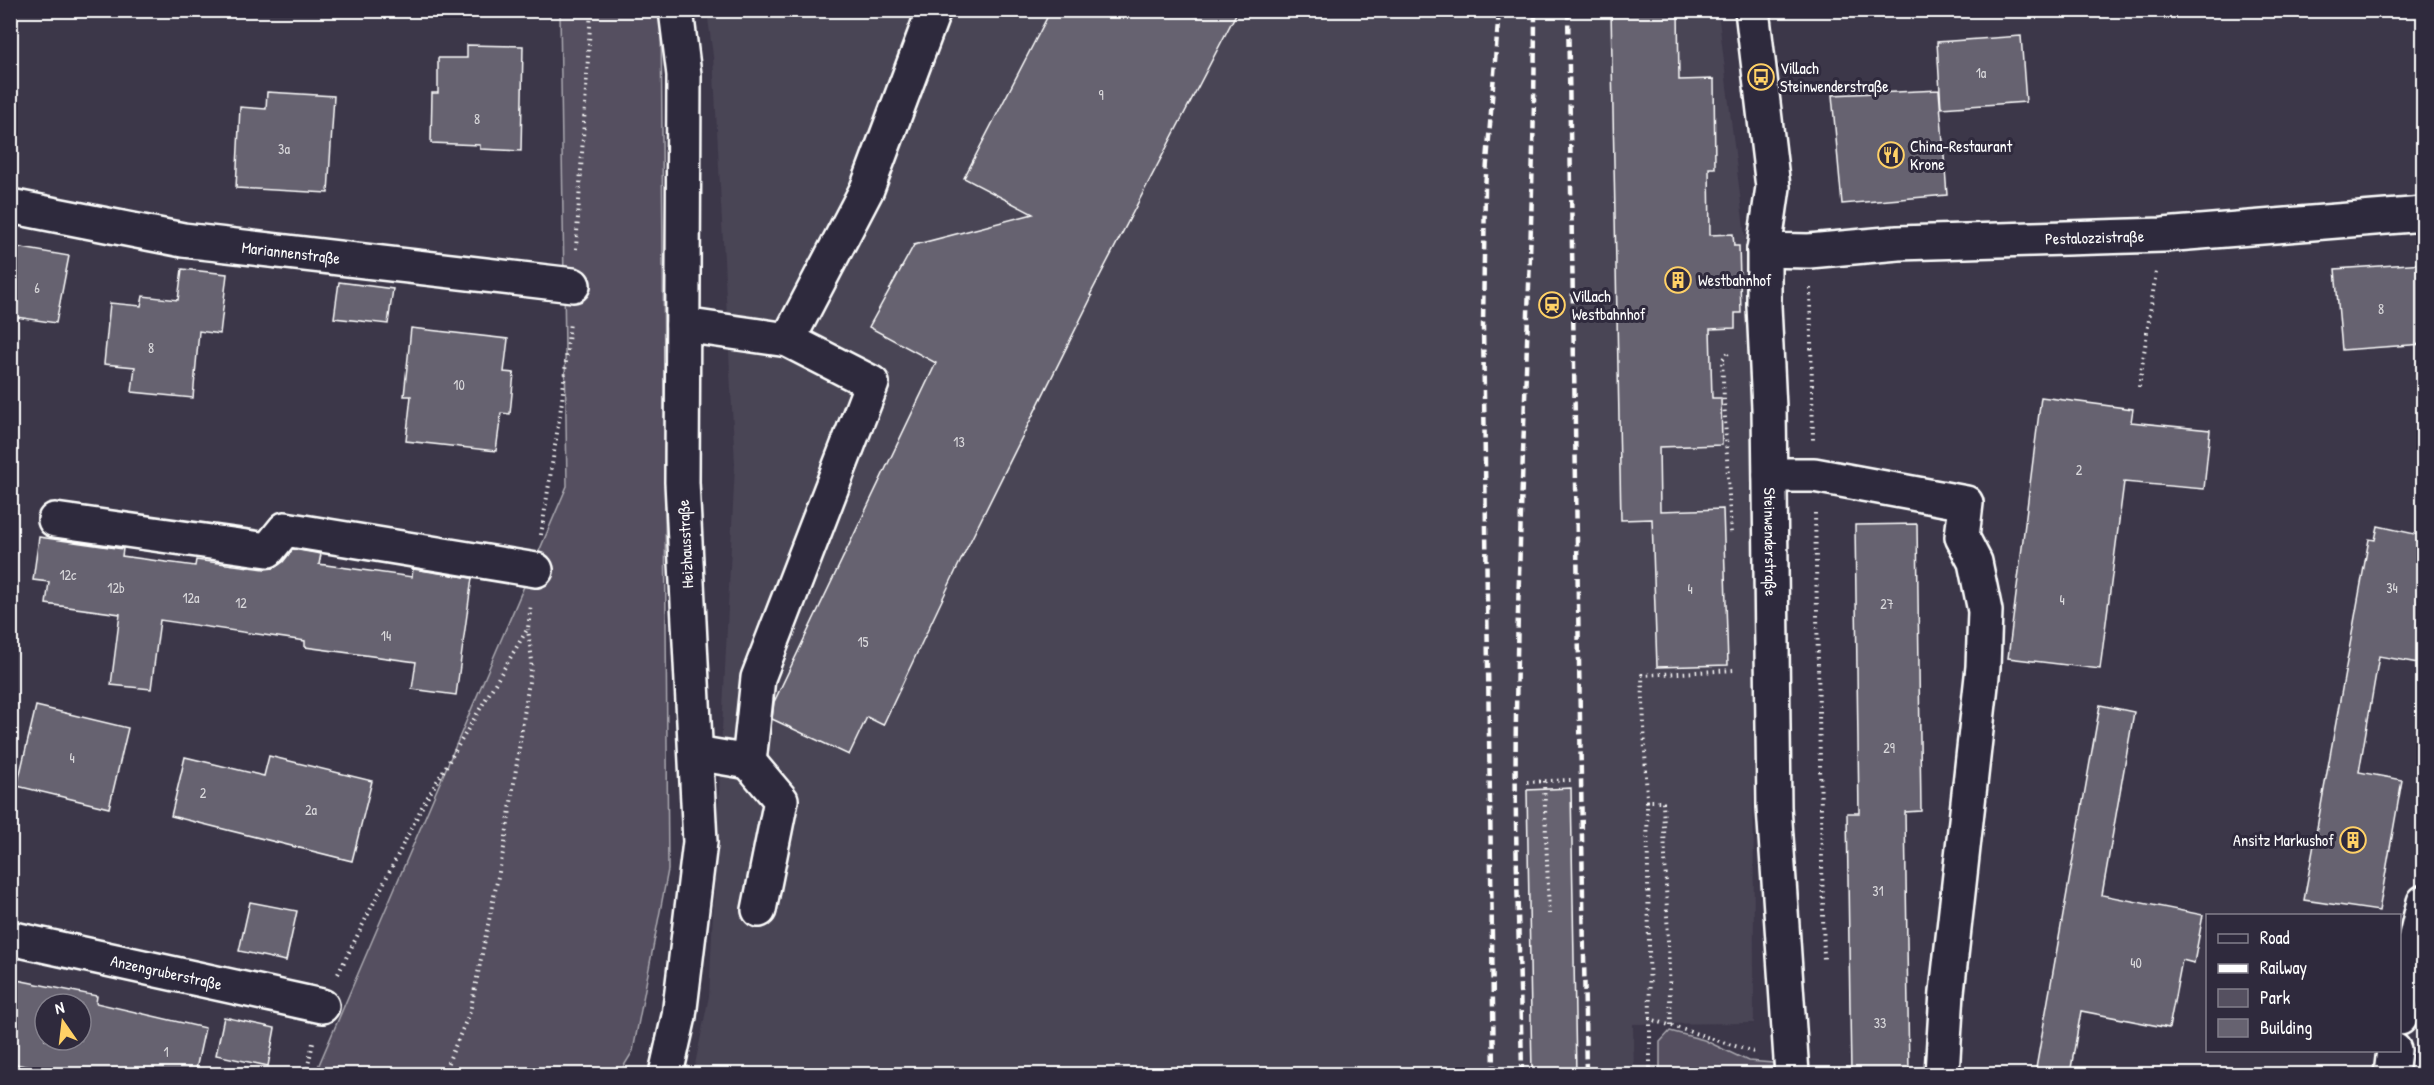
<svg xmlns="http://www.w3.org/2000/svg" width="2434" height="1085" font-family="'Patrick Hand',sans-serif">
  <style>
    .built { fill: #494455 }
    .green { fill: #555060; stroke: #aaa8b0; stroke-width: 1.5 }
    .building { fill: #666270; stroke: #fff; stroke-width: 1.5; fill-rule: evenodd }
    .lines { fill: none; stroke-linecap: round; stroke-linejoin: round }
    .minor-casing { stroke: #fff; stroke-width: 38 }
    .major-casing { stroke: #fff; stroke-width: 38 }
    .path { stroke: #fff; stroke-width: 4; stroke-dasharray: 1.5 4.5; stroke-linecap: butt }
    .minor { stroke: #2f2a3d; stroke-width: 33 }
    .major { stroke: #2f2a3d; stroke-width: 33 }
    .rail { stroke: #fff; stroke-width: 4.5; stroke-dasharray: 9 4.5; stroke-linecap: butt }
    .labels { text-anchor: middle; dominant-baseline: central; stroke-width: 6; stroke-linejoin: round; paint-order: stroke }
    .number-label { font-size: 14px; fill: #d9d8db }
    .poi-label { font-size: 16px; fill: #fff; stroke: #2f2a3d; text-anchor: start }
    .street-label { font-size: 16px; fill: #fff; stroke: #2f2a3d }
  </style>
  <rect width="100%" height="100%" fill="#3c3749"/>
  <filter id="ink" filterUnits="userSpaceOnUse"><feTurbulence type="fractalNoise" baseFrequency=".0167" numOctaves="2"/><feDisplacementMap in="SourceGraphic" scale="12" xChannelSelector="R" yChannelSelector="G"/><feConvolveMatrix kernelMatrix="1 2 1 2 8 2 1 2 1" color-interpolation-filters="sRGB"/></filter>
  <g filter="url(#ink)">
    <path class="built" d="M 707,11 L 1718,11 L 1746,245 L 1749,306 L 1753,484 L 1754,1023 L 1633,1024 L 1634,1074 L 693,1074 L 709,996 L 735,464 L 713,56 Z"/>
    <path class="green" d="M 560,11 L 661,11 L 668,870 L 633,1051 L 619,1074 L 315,1074 L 567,486 Z
      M 1670,1031 L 1704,1040 L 1748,1061 L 1773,1063 L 1773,1074 L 1660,1074 L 1660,1042 Z"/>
    <path class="building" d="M 1051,10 L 1238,10 L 1090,295 L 1092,296 L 958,566 L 883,725 L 867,717 L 849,755 L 772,719 L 774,702 L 936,363 L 869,327 L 914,245 L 1033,214 L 964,178 Z
      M 1611,10 L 1678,10 L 1679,80 L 1714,79 L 1715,168 L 1709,168 L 1710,235 L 1733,234 L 1734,246 L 1739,246 L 1741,313 L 1735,313 L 1735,328 L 1710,329 L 1712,398 L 1721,398 L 1722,445 L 1659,447 L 1660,511 L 1723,509 L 1728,665 L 1657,667 L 1652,519 L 1621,520 Z
      M 2021,36 L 2026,102 L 1941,108 L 1937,42 Z
      M 467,45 L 523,46 L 521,151 L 480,149 L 480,145 L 431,143 L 432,93 L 438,93 L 438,58 L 467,58 Z
      M 1939,90 L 1947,195 L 1842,204 L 1832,95 Z
      M 267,92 L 334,96 L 328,193 L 236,188 L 240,107 L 266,109 Z
      M 10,246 L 69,256 L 56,323 L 10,316 Z
      M 2424,263 L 2424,344 L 2342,350 L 2335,269 Z
      M 182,269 L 227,274 L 220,334 L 199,331 L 193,398 L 132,392 L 135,367 L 104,364 L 110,303 L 141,306 L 143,296 L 178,300 Z
      M 339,282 L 393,289 L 388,324 L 334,318 Z
      M 411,328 L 508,339 L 504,372 L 514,373 L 510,414 L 501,413 L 496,451 L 406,441 L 411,396 L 404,396 Z
      M 2041,397 L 2133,409 L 2131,422 L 2210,430 L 2204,489 L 2124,482 L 2100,669 L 2008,658 Z
      M 1917,524 L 1921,811 L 1905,812 L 1909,1074 L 1851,1074 L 1847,813 L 1859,813 L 1855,525 Z
      M 2378,526 L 2424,536 L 2424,664 L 2379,656 L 2359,772 L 2402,780 L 2379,911 L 2304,900 L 2369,539 L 2375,540 Z
      M 39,537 L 123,549 L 122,556 L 195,566 L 196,560 L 265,569 L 274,568 L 283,562 L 293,549 L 321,554 L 319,564 L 412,577 L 413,569 L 472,578 L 456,695 L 412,689 L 416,662 L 305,647 L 305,641 L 160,620 L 151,689 L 111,685 L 120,614 L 46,604 L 49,582 L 33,580 Z
      M 2100,705 L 2134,712 L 2102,895 L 2203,915 L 2194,963 L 2182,960 L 2169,1028 L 2081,1011 L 2070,1074 L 2035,1074 Z
      M 36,706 L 128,728 L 109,808 L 17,786 Z
      M 269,756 L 372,781 L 352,861 L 171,816 L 185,757 L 264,776 Z
      M 1571,788 L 1576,1074 L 1532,1074 L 1527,790 Z
      M 250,902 L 297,911 L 286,961 L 239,951 Z
      M 17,980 L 97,996 L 96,1003 L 205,1028 L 195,1074 L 66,1074 L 10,1063 L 10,1012 ZM 45,1004 L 81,1004 L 81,1040 L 45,1040 Z
      M 224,1017 L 275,1028 L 268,1066 L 216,1055 Z"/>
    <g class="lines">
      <g class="minor-casing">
        <g id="minor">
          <path id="s1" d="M 10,206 L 183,240 L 573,285"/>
          <path id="s2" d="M 1764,250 L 1764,306 L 1769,408 L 1774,807 L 1792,1074"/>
          <path d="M 683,325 L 788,340 L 872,383 L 758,678 L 749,762 L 696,753"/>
          <path d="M 788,340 L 867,189 L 934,10"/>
          <path d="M 1770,475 L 1814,475 L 1966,503 L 1962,537 L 1975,562 L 1985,611 L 1983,667 L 1947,992 L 1942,1074"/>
          <path d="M 55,520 L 268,550 L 285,529 L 536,570"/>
          <path d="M 749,762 L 781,800 L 759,910"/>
          <path id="s3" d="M 10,938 L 322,1006"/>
          <path d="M 2400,1018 L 2406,978 L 2424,902"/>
          <path d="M 666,1074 L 679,1016 L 700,842 L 682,482 L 684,75 L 676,10"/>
          <path d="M 2391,1074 L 2394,1050"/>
        </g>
      </g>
      <g class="major-casing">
        <g id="major">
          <path id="s4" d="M 1752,10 L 1773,187 L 1764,250 L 1809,251 L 1898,243 L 2163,235 L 2424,214"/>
        </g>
      </g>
      <path class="path" d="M 576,249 L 591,10
        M 1810,288 L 1813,440
        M 1728,353 L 1722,360 L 1731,535
        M 2139,387 L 2156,272
        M 1815,513 L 1824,962
        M 541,535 L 562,401 L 570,322
        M 1544,781 L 1549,914
        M 1527,782 L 1571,780
        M 1647,801 L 1650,1019
        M 338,974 L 423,805 L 528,628 L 531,605
        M 1671,1025 L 1663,801 L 1647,801 L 1642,675 L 1735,670
        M 306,1074 L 313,1043
        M 443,1074 L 470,1012 L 505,843 L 532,661 L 528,629
        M 1650,1074 L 1650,1019 L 1754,1052"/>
      <use href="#minor" class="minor"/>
      <use href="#major" class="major"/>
      <path class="rail" d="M 1568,10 L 1586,1074
        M 1494,1074 L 1483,326 L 1485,188 L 1499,10
        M 1522,1074 C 1520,955 1514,835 1516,716 C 1519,481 1534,246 1535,10"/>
    </g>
  </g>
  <defs>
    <g id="bus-ring" transform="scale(1.35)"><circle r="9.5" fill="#2f2a3d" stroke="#ffd166" stroke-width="1.5"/><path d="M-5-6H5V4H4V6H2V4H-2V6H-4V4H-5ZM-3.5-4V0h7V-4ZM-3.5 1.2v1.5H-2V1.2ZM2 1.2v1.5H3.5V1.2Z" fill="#ffd166"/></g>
    <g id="restaurant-ring" transform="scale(1.35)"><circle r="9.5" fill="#2f2a3d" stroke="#ffd166" stroke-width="1.5"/><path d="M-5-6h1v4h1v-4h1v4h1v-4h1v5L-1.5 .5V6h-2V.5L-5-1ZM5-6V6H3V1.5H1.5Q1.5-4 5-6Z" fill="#ffd166"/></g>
    <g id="building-ring" transform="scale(1.35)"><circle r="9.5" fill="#2f2a3d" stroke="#ffd166" stroke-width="1.5"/><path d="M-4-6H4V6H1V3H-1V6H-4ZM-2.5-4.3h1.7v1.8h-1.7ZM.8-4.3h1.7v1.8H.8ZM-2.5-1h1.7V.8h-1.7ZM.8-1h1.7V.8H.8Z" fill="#ffd166"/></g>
    <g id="station-ring" transform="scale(1.35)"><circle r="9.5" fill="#2f2a3d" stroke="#ffd166" stroke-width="1.5"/><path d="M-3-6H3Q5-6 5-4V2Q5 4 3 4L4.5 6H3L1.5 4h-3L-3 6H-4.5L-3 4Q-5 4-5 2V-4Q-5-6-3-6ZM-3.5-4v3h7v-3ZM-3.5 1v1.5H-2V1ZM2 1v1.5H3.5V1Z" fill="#ffd166"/></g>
  </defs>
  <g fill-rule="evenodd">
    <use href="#bus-ring" x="1761" y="77"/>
    <use href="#restaurant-ring" x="1891" y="155"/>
    <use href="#building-ring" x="1678" y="280"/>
    <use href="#station-ring" x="1552" y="305"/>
    <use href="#building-ring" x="2353" y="840"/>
  </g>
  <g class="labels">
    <g class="number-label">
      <text x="1981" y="72">1a</text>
      <text x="1101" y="94">9</text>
      <text x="477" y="118">8</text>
      <text x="284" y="148">3a</text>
      <text x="37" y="287">6</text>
      <text x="2381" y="308">8</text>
      <text x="151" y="347">8</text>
      <text x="459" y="384">10</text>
      <text x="959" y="441">13</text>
      <text x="2079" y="469">2</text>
      <text x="68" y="574">12c</text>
      <text x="116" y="587">12b</text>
      <text x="2392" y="587">34</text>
      <text x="1690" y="588">4</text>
      <text x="191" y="597">12a</text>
      <text x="2062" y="599">4</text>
      <text x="241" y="602">12</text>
      <text x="1887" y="603">27</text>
      <text x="386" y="635">14</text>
      <text x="863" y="641">15</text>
      <text x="1889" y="747">29</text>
      <text x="72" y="757">4</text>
      <text x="203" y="792">2</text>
      <text x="311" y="809">2a</text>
      <text x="1878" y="890">31</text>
      <text x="2136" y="962">40</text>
      <text x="1880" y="1022">33</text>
      <text x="166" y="1051">1</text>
    </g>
    <g class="poi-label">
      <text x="1780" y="68">Villach<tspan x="1780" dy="18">Steinwenderstraße</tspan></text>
      <text x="1910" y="146">China-Restaurant<tspan x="1910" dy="18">Krone</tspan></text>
      <text x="1698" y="280">Westbahnhof</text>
      <text x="1572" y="296">Villach<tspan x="1572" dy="18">Westbahnhof</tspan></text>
      <text x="2334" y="840" text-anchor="end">Ansitz Markushof</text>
    </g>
    <g class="street-label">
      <text stroke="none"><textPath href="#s4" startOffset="573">Pestalozzistraße</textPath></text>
      <text stroke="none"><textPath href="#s1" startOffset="285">Mariannenstraße</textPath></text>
      <text stroke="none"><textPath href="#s2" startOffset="292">Steinwenderstraße</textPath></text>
      <text transform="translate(685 544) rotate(-93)">Heizhausstraße</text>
      <text stroke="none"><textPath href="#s3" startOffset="160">Anzengruberstraße</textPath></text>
    </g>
  </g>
  <rect width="2434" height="1085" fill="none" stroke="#2f2a3d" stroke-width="36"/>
  <rect x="18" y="18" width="2398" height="1049" fill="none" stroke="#fff" stroke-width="2" filter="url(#ink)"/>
  <rect x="2206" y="914" width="195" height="138" fill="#2f2a3d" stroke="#827f8b" stroke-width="1.5"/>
  <rect x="2218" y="934" width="30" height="9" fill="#2f2a3d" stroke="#827f8b" stroke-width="1.5"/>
  <text x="2260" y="944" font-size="18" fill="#ffffff">Road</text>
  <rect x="2218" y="964" width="30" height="9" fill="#ffffff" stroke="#827f8b" stroke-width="1.5"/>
  <text x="2260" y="974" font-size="18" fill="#ffffff">Railway</text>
  <rect x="2218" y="989" width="30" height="18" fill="#555060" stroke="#827f8b" stroke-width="1.5"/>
  <text x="2260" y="1004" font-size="18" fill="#ffffff">Park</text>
  <rect x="2218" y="1019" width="30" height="18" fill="#666270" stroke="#827f8b" stroke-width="1.5"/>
  <text x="2260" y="1034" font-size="18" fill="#ffffff">Building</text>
  <g transform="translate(63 1022) rotate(346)"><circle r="28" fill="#2f2a3d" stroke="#827f8b" stroke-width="1.5"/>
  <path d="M0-4.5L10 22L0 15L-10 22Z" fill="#ffd166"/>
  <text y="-9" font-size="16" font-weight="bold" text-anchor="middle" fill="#ffffff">N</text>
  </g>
</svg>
